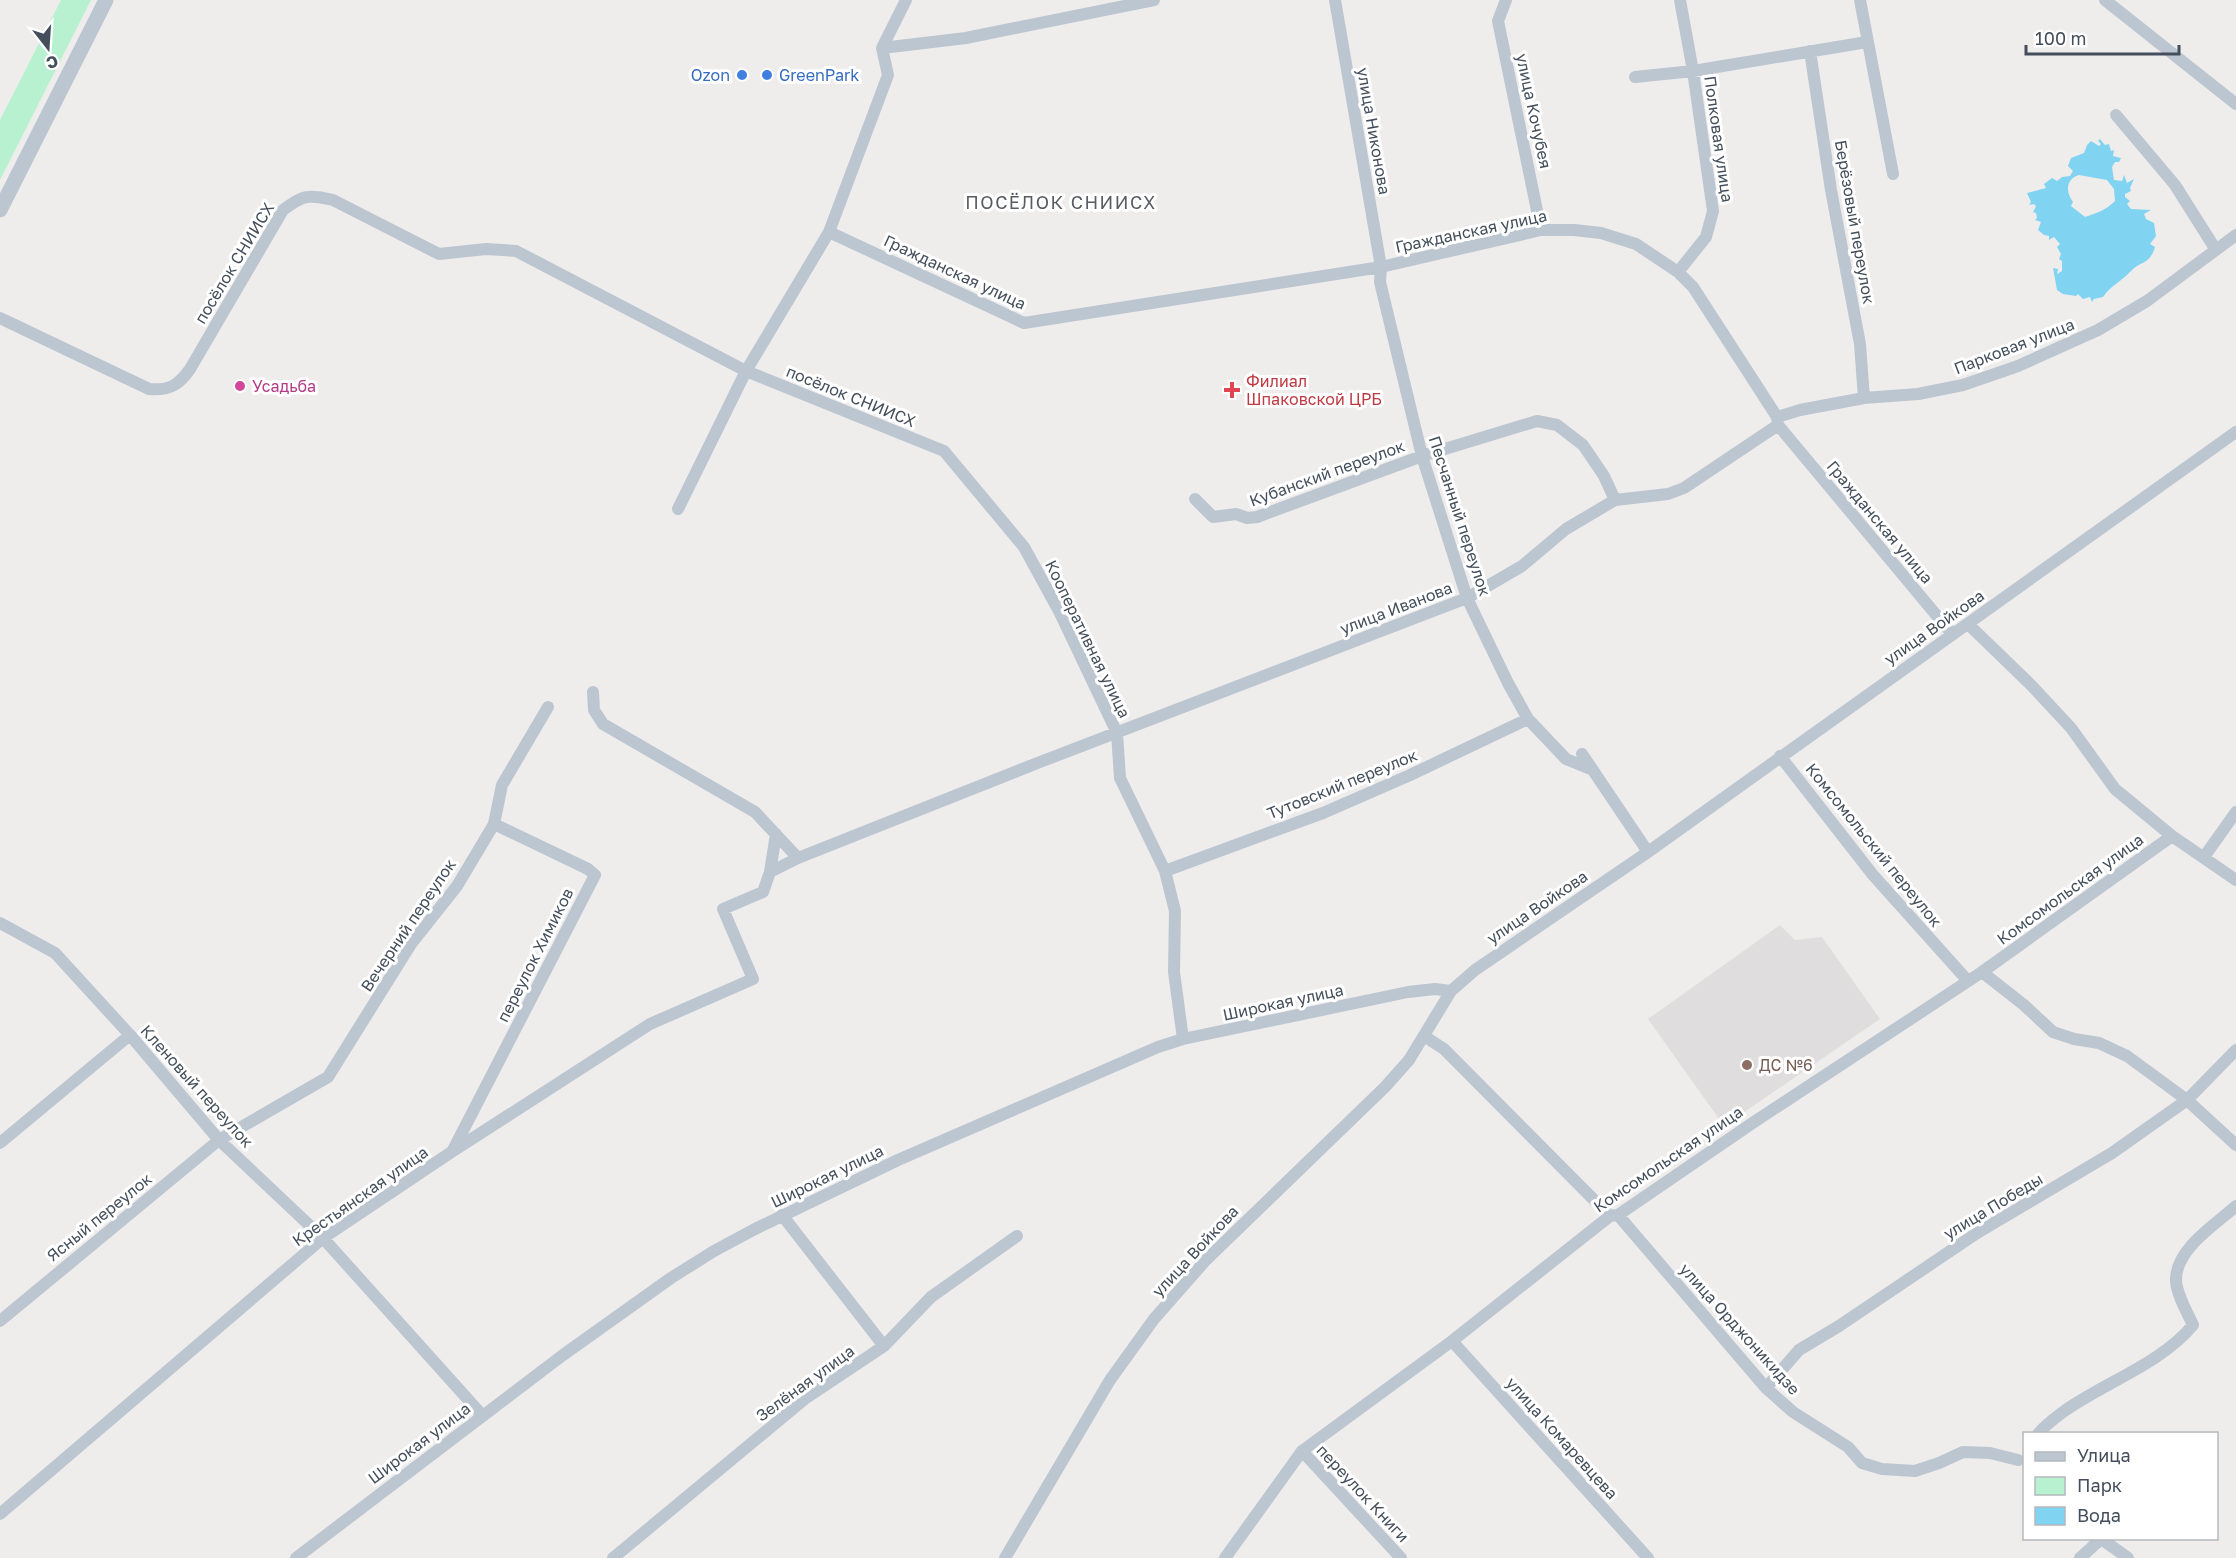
<svg xmlns="http://www.w3.org/2000/svg" width="2236" height="1558" font-family="'Golos Text',sans-serif">
  <style>
    .education { fill: #e0ddde }
    .green { fill: #b7f1d0 }
    .water { fill: #81d4f1; fill-rule: evenodd }
    .lines { fill: none; stroke-linecap: round; stroke-linejoin: round }
    .minor { stroke: #bcc6d0; stroke-width: 12 }
    .tertiary { stroke: #bcc6d0; stroke-width: 15 }
    .shop-dot { fill: #3f7fe0; stroke: #fff; stroke-width: 2 }
    .hotel-dot { fill: #d1479c; stroke: #fff; stroke-width: 2 }
    .health-dot { fill: #e0444e; stroke: #fff; stroke-width: 2 }
    .education-dot { fill: #8d6e63; stroke: #fff; stroke-width: 2 }
    .labels { text-anchor: middle; dominant-baseline: central; stroke-width: 6; stroke-linejoin: round; paint-order: stroke }
    .shop-label { font-size: 16px; fill: #366cbe; stroke: #fff; text-anchor: end }
    .street-label { font-size: 16px; fill: #444f5b; stroke: #fff }
    .health-label { font-size: 16px; fill: #be3a42; stroke: #fff; text-anchor: start }
    .hotel-label { font-size: 16px; fill: #b23c85; stroke: #fff; text-anchor: start }
    .education-label { font-size: 16px; fill: #785e54; stroke: #fff; text-anchor: start }
    .neighbourhood-label { font-size: 18px; letter-spacing: 1.5px; fill: #595c62; stroke: #fff }
  </style>
  <rect width="100%" height="100%" fill="#efecec"/>
  <path class="education" d="M 1780,925 L 1795,940 L 1822,937 L 1880,1019 L 1724,1126 L 1648,1019 Z"/>
  <path class="green" d="M 61,0 L 91,0 L 0,180 L 0,120 Z"/>
  <path class="water" d="M 2100,139 L 2105,145 L 2109,144 L 2111,151 L 2114,150 L 2113,156 L 2121,158 L 2119,162 L 2115,162 L 2112,167 L 2114,180 L 2122,181 L 2124,175 L 2127,183 L 2134,179 L 2130,188 L 2131,191 L 2125,194 L 2125,197 L 2130,201 L 2127,204 L 2131,209 L 2151,210 L 2144,214 L 2146,219 L 2154,223 L 2156,236 L 2150,244 L 2155,247 C 2149,266 2141,260 2131,271 C 2122,281 2110,286 2103,297 L 2094,299 L 2092,302 L 2090,297 L 2083,299 L 2078,294 L 2076,296 L 2063,294 L 2057,290 L 2053,268 L 2058,269 L 2057,274 L 2062,271 L 2062,261 L 2059,259 L 2061,254 L 2057,247 L 2060,244 L 2054,237 L 2049,240 L 2049,236 L 2044,235 L 2038,230 L 2041,222 L 2035,220 L 2037,218 L 2036,213 L 2033,212 L 2036,206 L 2034,204 L 2029,205 L 2031,202 L 2027,193 L 2046,188 L 2044,184 L 2052,178 L 2057,181 L 2062,177 L 2070,176 L 2073,171 L 2068,166 L 2071,158 L 2084,153 L 2087,145 L 2091,141 L 2099,146 L 2101,144 L 2098,141 ZM 2079,175 L 2107,180 L 2114,189 L 2115,201 C 2106,210 2097,213 2085,217 L 2071,206 L 2073,202 C 2066,193 2065,179 2079,175 Z"/>
  <g class="lines">
    <path class="minor" d="M 1335,0 L 1381,267 L 1380,282 L 1422,456 L 1467,598 L 1508,683 L 1528,719 L 1566,759 L 1593,770
      M 1506,0 L 1498,21 L 1541,230
      M 1860,0 L 1893,174
      M 2105,0 L 2236,104
      M 882,48 L 966,38 L 1154,0
      M 1810,51 L 1831,190 L 1860,344 L 1864,398
      M 1635,77 L 1693,71 L 1867,42
      M 2116,115 L 2175,185 L 2216,250
      M 829,232 L 1024,323 L 1381,267 L 1541,230 L 1574,230 L 1601,233 L 1636,244 L 1678,272 L 1693,287 L 1777,417 L 1778,425 L 1952,634
      M 1678,272 L 1706,237 L 1713,211 L 1693,71 L 1680,0
      M 0,318 L 149,389 C 169,391 179,385 190,369 L 283,210 C 303,195 308,194 333,200 L 439,254 L 486,249 L 516,251 L 746,371 L 944,451 L 1024,547 L 1059,611 L 1117,733 L 1120,778 L 1165,871 L 1175,911 L 1174,972 L 1183,1039
      M 1777,417 L 1800,410 L 1864,398 L 1918,394 L 1963,385 L 2018,366 L 2098,330 L 2147,301 L 2236,235
      M 1195,499 L 1213,517 L 1236,514 L 1247,518 L 1257,517 L 1422,456 L 1537,421 L 1557,425 L 1583,445 L 1604,476 L 1615,500
      M 678,509 L 746,371 L 829,232 L 888,75 L 882,48 L 906,0
      M 1968,624 L 2032,686 L 2071,728 L 2115,789 L 2172,836 L 2236,880
      M 593,692 L 594,710 L 603,724 L 755,812 L 798,858 L 1040,762 L 1467,598 L 1522,566 L 1566,529 L 1615,500 L 1668,494 L 1684,488 L 1778,425
      M 1582,754 L 1648,852
      M 1780,756 L 1873,875 L 1968,981
      M 2204,857 L 2236,812
      M 1165,871 L 1323,813 L 1408,776 L 1528,719
      M 770,872 L 798,858
      M 0,923 L 55,953 L 130,1035 L 219,1140 L 323,1238 L 482,1415
      M 1982,972 L 2024,1005 L 2053,1032 L 2074,1039 L 2099,1043 L 2127,1056 L 2187,1100 L 2236,1145
      M 1424,1036 L 1444,1049 L 1610,1216
      M 0,1143 L 130,1035
      M 453,1150 L 595,875 L 588,869 L 494,824
      M 782,1215 L 884,1346
      M 1618,1215 L 1766,1388 L 1793,1412 L 1848,1447 L 1862,1463 L 1882,1469 L 1915,1471 L 1939,1463 L 1963,1452 L 1990,1453 L 2018,1460
      M 0,1321 L 219,1140 L 328,1077 L 411,944 L 457,886 L 494,824 L 502,785 L 548,707
      M 1452,1341 L 1648,1558
      M 1766,1388 L 1799,1350 L 1839,1326 L 1977,1233 L 2112,1153 L 2187,1100 L 2236,1050
      M 2038,1434 C 2045,1425 2054,1419 2063,1412 C 2103,1383 2161,1364 2193,1325 C 2187,1312 2177,1295 2176,1281 C 2175,1249 2215,1225 2236,1206
      M 1302,1451 L 1401,1558
      M 0,1514 L 323,1238 L 453,1151 L 650,1024 L 753,979 L 723,909 L 763,892 L 770,872 L 776,834
      M 2100,1538 L 2128,1558
      M 296,1558 L 563,1355 L 671,1278 L 714,1251 L 755,1229 L 898,1160 L 1158,1047 L 1183,1039 L 1408,992 L 1435,989 L 1451,991
      M 613,1558 L 806,1398 L 884,1346 L 931,1297 L 1017,1236
      M 1005,1558 L 1110,1380 L 1154,1319 L 1205,1261 L 1385,1087 L 1409,1060 L 1451,991 L 1475,970 L 1648,852 L 2236,432
      M 1225,1558 L 1302,1451 L 1452,1341 L 1610,1216 L 1618,1215 L 1754,1122 L 1982,972 L 2172,836
      M 2080,1558 L 2101,1539"/>
    <path class="tertiary" d="M 0,210 L 106,0"/>
  </g>
  <g class="shop-dot">
    <circle cx="742" cy="75" r="6"/>
    <circle cx="767" cy="75" r="6"/>
  </g>
  <circle class="hotel-dot" cx="240" cy="386" r="6"/>
  <path class="health-dot" d="M1229 381h6v6h6v6h-6v6h-6v-6h-6v-6h6z"/>
  <circle class="education-dot" cx="1747" cy="1065" r="6"/>
  <g class="labels">
    <g class="shop-label">
      <text x="730" y="75">Ozon</text>
      <text x="779" y="75" text-anchor="start">GreenPark</text>
    </g>
    <g class="street-label">
      <text transform="translate(1534 111) rotate(78)">улица Кочубея</text>
      <text transform="translate(1374 131) rotate(80)">улица Никонова</text>
      <text transform="translate(1719 139) rotate(82)">Полковая улица</text>
      <text transform="translate(1855 222) rotate(80)">Берёзовый переулок</text>
      <text transform="translate(1471 231) rotate(-12)">Гражданская улица</text>
      <text transform="translate(234 263) rotate(-59)">посёлок СНИИСХ</text>
      <text transform="translate(955 272) rotate(25)">Гражданская улица</text>
      <text transform="translate(2014 346) rotate(-21)">Парковая улица</text>
      <text transform="translate(851 396) rotate(22)">посёлок СНИИСХ</text>
      <text transform="translate(1327 473) rotate(-20)">Кубанский переулок</text>
      <text transform="translate(1460 516) rotate(72)">Песчанный переулок</text>
      <text transform="translate(1880 522) rotate(50)">Гражданская улица</text>
      <text transform="translate(1396 608) rotate(-21)">улица Иванова</text>
      <text transform="translate(1934 627) rotate(-35)">улица Войкова</text>
      <text transform="translate(1088 639) rotate(64)">Кооперативная улица</text>
      <text transform="translate(1342 784) rotate(-22)">Тутовский переулок</text>
      <text transform="translate(1874 845) rotate(51)">Комсомольский переулок</text>
      <text transform="translate(2070 889) rotate(-36)">Комсомольская улица</text>
      <text transform="translate(1537 907) rotate(-34)">улица Войкова</text>
      <text transform="translate(408 925) rotate(-56)">Вечерний переулок</text>
      <text transform="translate(535 955) rotate(-63)">переулок Химиков</text>
      <text transform="translate(1283 1002) rotate(-12)">Широкая улица</text>
      <text transform="translate(197 1086) rotate(48)">Кленовый переулок</text>
      <text transform="translate(1668 1159) rotate(-34)">Комсомольская улица</text>
      <text transform="translate(827 1176) rotate(-26)">Широкая улица</text>
      <text transform="translate(360 1196) rotate(-35)">Крестьянская улица</text>
      <text transform="translate(1993 1206) rotate(-31)">улица Победы</text>
      <text transform="translate(99 1217) rotate(-39)">Ясный переулок</text>
      <text transform="translate(1195 1251) rotate(-47)">улица Войкова</text>
      <text transform="translate(1740 1329) rotate(48)">улица Орджоникидзе</text>
      <text transform="translate(805 1383) rotate(-36)">Зелёная улица</text>
      <text transform="translate(1562 1438) rotate(48)">улица Комаревцева</text>
      <text transform="translate(419 1443) rotate(-37)">Широкая улица</text>
      <text transform="translate(1363 1493) rotate(47)">переулок Книги</text>
    </g>
    <g class="health-label">
      <text x="1246" y="381">Филиал<tspan x="1246" dy="18">Шпаковской ЦРБ</tspan></text>
    </g>
    <g class="hotel-label">
      <text x="252" y="386">Усадьба</text>
    </g>
    <g class="education-label">
      <text x="1759" y="1065">ДС №6</text>
    </g>
    <g class="neighbourhood-label">
      <text x="1061" y="202">ПОСЁЛОК СНИИСХ</text>
    </g>
  </g>
  <rect x="2023" y="1432" width="195" height="108" fill="#ffffff" stroke="#b4b9bd" stroke-width="1.5"/>
  <rect x="2035" y="1452" width="30" height="9" fill="#bcc6d0" stroke="#b4b9bd" stroke-width="1.5"/>
  <text x="2077" y="1462" font-size="18" fill="#444f5b">Улица</text>
  <rect x="2035" y="1477" width="30" height="18" fill="#b7f1d0" stroke="#b4b9bd" stroke-width="1.5"/>
  <text x="2077" y="1492" font-size="18" fill="#444f5b">Парк</text>
  <rect x="2035" y="1507" width="30" height="18" fill="#81d4f1" stroke="#b4b9bd" stroke-width="1.5"/>
  <text x="2077" y="1522" font-size="18" fill="#444f5b">Вода</text>
  <g transform="translate(48 48) rotate(163)" stroke="#ffffff" stroke-width="4.5" paint-order="stroke">
  <path d="M0-4.5L10 22L0 15L-10 22Z" fill="#444f5b"/>
  <text y="-9" font-size="16" font-weight="bold" text-anchor="middle" fill="#444f5b">С</text>
  </g>
  <path d="M2026 45v9h153v-9" fill="none" stroke="#444f5b" stroke-width="3"/>
  <text x="2035" y="45" font-size="18" fill="#444f5b" stroke="#ffffff" stroke-width="4.5" paint-order="stroke">100 m</text>
</svg>
